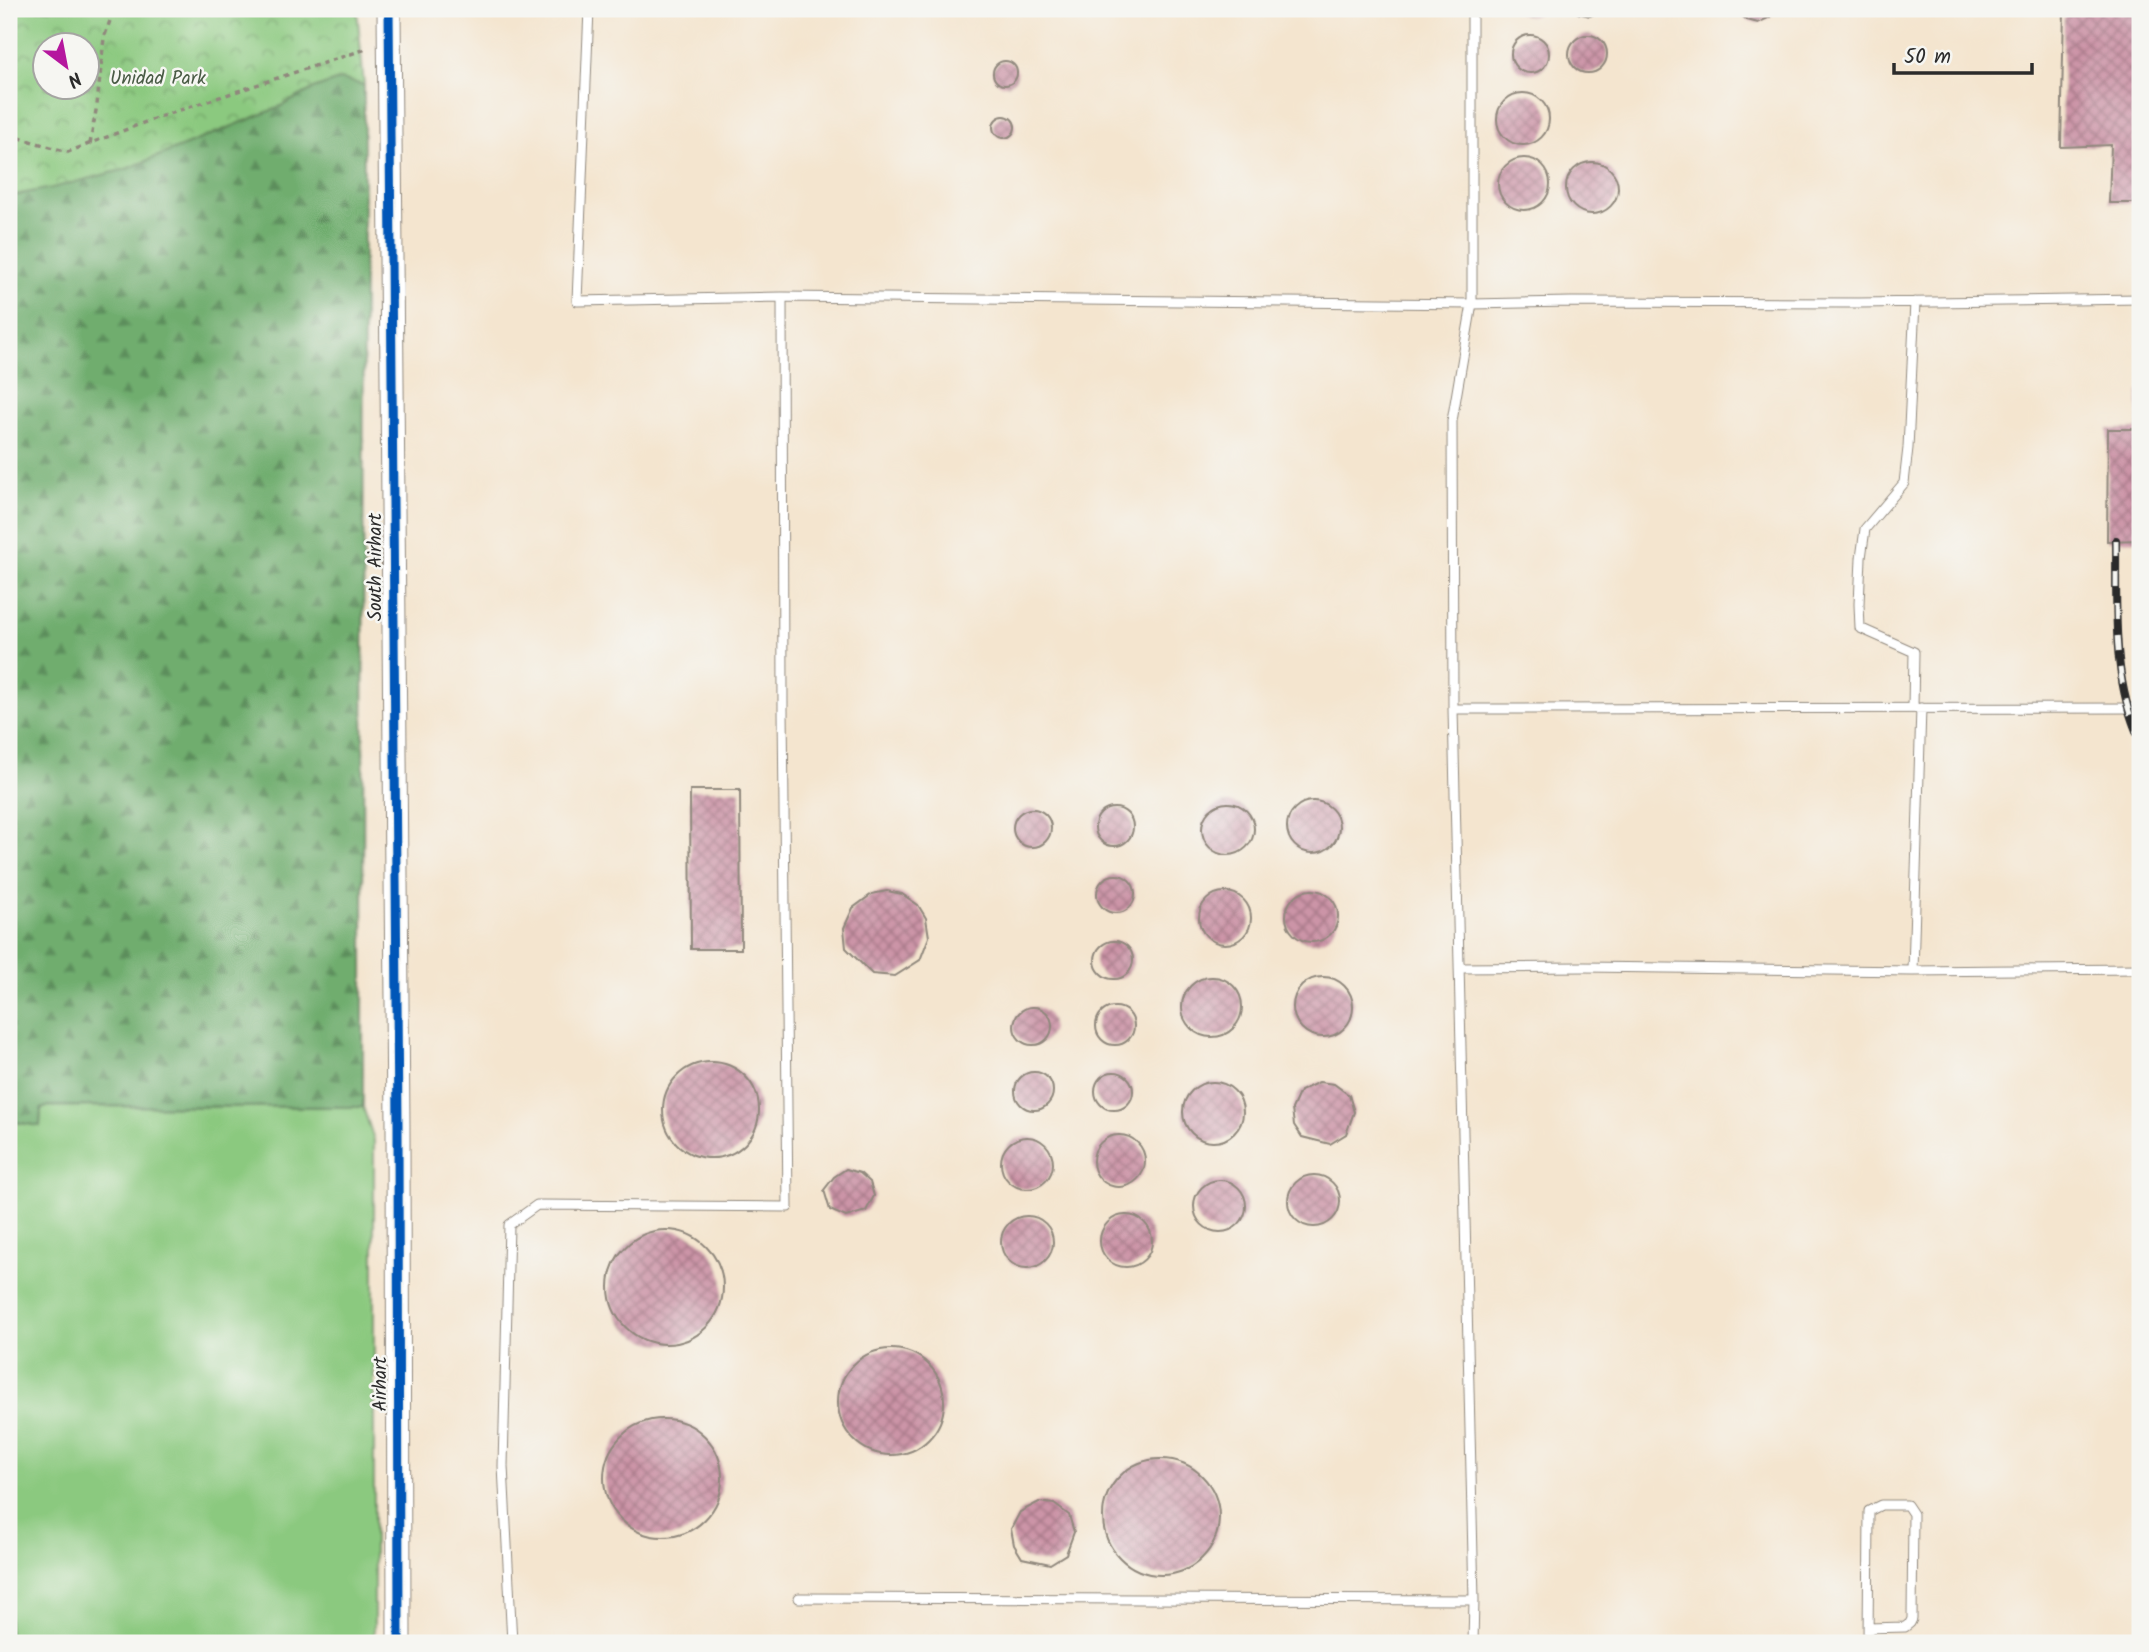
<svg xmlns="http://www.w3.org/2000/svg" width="2149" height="1652" font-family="Kalam,sans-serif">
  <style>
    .grass { fill: #8bc97f; stroke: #5b7a55; stroke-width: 2 }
    .forest { fill: url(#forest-firs); stroke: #4e6c4c; stroke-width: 2 }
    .park { fill: url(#park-crowns); stroke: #5b7a55; stroke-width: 2; fill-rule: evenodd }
    .building { fill: url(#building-cross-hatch) }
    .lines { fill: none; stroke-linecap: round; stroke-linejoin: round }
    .service-casing { stroke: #90887d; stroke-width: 11 }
    .tertiary-casing { stroke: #90887d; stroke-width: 25 }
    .path { stroke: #90887d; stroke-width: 3.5; stroke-dasharray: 5 5; stroke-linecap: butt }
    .service { stroke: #fff; stroke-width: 9 }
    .tertiary { stroke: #fff; stroke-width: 23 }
    .rail-casing { stroke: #2b2b2b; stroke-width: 8 }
    .rail { stroke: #f6f6f2; stroke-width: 5; stroke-dasharray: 16; stroke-linecap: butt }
    .cycleway-casing { stroke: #f6f6f2; stroke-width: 13 }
    .cycleway { stroke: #0057b8; stroke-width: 9 }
    .labels { text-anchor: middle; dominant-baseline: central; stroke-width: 5; stroke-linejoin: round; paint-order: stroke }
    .park-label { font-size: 19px; fill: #485a44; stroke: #f6f6f2 }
    .street-label { font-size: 19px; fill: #2b2b2b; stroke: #f6f6f2 }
  </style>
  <defs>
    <pattern id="forest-firs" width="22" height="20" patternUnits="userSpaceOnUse" patternTransform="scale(1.75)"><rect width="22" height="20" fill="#70ad6e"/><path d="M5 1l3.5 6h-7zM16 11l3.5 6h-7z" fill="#5c8d5b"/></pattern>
    <pattern id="park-crowns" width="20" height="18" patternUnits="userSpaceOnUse" patternTransform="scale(1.75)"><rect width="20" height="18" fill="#8bc97f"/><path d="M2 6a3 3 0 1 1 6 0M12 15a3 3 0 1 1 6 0" fill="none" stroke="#72a368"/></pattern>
    <pattern id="building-cross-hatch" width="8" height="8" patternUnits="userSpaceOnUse" patternTransform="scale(1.75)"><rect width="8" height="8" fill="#cc94a7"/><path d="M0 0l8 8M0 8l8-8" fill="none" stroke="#a67988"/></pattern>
  </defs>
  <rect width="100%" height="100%" fill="#f6f6f2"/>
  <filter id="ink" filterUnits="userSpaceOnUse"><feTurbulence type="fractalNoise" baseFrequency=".0143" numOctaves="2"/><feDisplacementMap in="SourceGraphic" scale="14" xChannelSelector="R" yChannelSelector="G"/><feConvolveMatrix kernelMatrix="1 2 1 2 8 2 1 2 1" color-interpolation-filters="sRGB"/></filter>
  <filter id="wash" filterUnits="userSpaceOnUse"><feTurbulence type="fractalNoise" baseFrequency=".00686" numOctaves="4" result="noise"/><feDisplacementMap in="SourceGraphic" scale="28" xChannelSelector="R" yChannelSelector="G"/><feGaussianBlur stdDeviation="1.57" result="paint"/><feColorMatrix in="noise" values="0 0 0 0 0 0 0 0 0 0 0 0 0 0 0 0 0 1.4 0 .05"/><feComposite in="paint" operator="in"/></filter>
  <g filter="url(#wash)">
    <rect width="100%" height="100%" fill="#f4e5cf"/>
    <path class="grass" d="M 49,1106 L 363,1107 L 374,1140 L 374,1643 L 9,1643 L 9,1121 L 40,1126 L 41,1109 Z"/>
    <path class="forest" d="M 341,79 L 364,85 L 363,1107 L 49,1106 L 41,1109 L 40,1126 L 9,1121 L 9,196 L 18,195 L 126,169 L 277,108 L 313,89 Z"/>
    <path class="park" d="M 9,9 L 357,9 L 364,85 L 341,79 L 313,89 L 277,108 L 126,169 L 52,188 L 9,196 ZM 46,46 L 88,46 L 88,88 L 46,88 Z"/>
    <g id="blocks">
      <path class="building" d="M 1516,9 L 1548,9 L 1532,16 L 1520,14 Z
        M 1574,9 L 1605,9 L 1590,16 L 1578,13 Z
        M 1739,9 L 1774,9 L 1770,17 L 1758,23 L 1747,20 L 1739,13 Z
        M 2064,9 L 2140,9 L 2140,203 L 2109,203 L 2111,145 L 2061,147 Z
        M1511 54a19 19 0 1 1 38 0a19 19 0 1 1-38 0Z
        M1569 54a19 19 0 1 1 38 0a19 19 0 1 1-38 0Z
        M993 73a12 12 0 1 1 24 0a12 12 0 1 1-24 0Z
        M1497 119a26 26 0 1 1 52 0a26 26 0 1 1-52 0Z
        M993 127a11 11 0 1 1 22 0a11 11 0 1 1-22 0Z
        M1498 184a26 26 0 1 1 52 0a26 26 0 1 1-52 0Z
        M1566 188a26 26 0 1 1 52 0a26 26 0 1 1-52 0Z
        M 2138,391 L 2140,391 L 2140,540 L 2107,541 L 2108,429 L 2138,429 Z
        M 690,790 L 740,790 L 741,949 L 691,949 Z
        M1287 827a26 26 0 1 1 52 0a26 26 0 1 1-52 0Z
        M1202 829a26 26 0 1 1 52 0a26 26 0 1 1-52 0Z
        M1095 827a19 19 0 1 1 38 0a19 19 0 1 1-38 0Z
        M1013 828a19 19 0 1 1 38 0a19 19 0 1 1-38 0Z
        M1097 894a19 19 0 1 1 38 0a19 19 0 1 1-38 0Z
        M1286 916a26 26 0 1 1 52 0a26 26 0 1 1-52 0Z
        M 887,891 L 902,894 L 918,905 L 926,918 L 929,937 L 920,960 L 895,976 L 872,974 L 846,948 L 844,928 L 853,908 L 872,894 Z
        M1199 918a26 26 0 1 1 52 0a26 26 0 1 1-52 0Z
        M1095 960a19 19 0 1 1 38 0a19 19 0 1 1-38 0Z
        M1293 1007a30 30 0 1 1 60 0a30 30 0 1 1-60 0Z
        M1182 1007a30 30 0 1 1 60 0a30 30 0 1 1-60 0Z
        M1014 1026a19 19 0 1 1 38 0a19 19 0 1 1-38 0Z
        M1096 1026a19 19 0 1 1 38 0a19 19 0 1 1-38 0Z
        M663 1110a48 48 0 1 1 96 0a48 48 0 1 1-96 0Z
        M1095 1091a19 19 0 1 1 38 0a19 19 0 1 1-38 0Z
        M1015 1091a19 19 0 1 1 38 0a19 19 0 1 1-38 0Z
        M1183 1112a30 30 0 1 1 60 0a30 30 0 1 1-60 0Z
        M 1319,1082 L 1334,1084 L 1349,1095 L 1354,1112 L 1346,1134 L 1330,1144 L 1302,1137 L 1294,1125 L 1292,1109 L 1300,1091 Z
        M1093 1161a26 26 0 1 1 52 0a26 26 0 1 1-52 0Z
        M1001 1163a26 26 0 1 1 52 0a26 26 0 1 1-52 0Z
        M 846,1169 L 860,1173 L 870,1182 L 874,1196 L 866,1211 L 846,1217 L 830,1210 L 824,1190 L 834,1177 Z
        M1288 1201a26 26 0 1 1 52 0a26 26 0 1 1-52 0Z
        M1194 1206a26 26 0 1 1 52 0a26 26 0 1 1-52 0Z
        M1100 1241a26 26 0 1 1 52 0a26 26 0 1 1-52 0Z
        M1001 1242a26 26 0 1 1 52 0a26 26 0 1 1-52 0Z
        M609 1287a57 57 0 1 1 114 0a57 57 0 1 1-114 0Z
        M838 1402a53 53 0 1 1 106 0a53 53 0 1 1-106 0Z
        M604 1478a59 59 0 1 1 118 0a59 59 0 1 1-118 0Z
        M1103 1517a58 58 0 1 1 116 0a58 58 0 1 1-116 0Z
        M 1039,1502 L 1054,1504 L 1069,1515 L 1074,1532 L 1066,1554 L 1050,1564 L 1022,1558 L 1014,1545 L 1011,1529 L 1020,1512 Z"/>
    </g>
  </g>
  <g filter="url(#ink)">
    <use href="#blocks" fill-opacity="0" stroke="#90887d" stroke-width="2"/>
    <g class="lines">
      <g class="service-casing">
        <path id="service" d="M 589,9 L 577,301 L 782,297 L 1472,304 L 1571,302 L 1859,303 L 2140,299
          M 1472,9 L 1472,304 L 1452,421 L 1453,709 L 1474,1600 L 1473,1643
          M 1913,708 L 1914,652 L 1860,628 L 1859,604 L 1861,558 L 1865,529 L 1904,483 L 1908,448 L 1915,302
          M 1921,708 L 1913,971 L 2140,969
          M 1453,709 L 2140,708
          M 1459,968 L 1584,967 L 1913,971
          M 799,1598 L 1474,1600
          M 512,1643 L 503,1466 L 509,1225 L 537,1205 L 788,1207 L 783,709 L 782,297
          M 1868,1643 L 1869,1511 L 1881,1505 L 1907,1505 L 1913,1514 L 1912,1619 L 1910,1623 L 1905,1627 L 1868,1628"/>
      </g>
      <g class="tertiary-casing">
        <path id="tertiary" d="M 389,9 L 398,1125 L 399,1643"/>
      </g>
      <path class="path" d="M 9,135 L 68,152 L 156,118 L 369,48
        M 90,144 L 97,105 L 104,38 L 114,9"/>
      <use href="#service" class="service"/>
      <use href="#tertiary" class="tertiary"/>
      <g class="rail-casing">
        <path id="rail" d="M 2116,540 C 2117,607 2111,678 2140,740"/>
      </g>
      <use href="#rail" class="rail"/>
      <g class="cycleway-casing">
        <path id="cycleway" d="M 389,9 L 398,1125 L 399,1643"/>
      </g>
      <use href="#cycleway" class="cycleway"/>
    </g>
  </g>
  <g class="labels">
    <g class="park-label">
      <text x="158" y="79">Unidad Park</text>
    </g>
    <g class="street-label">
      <text transform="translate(376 567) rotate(-90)">South Airhart</text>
      <text transform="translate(381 1384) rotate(-90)">Airhart</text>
    </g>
  </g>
  <rect width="2149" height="1652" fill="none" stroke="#f6f6f2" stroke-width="35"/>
  <g transform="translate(66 66) rotate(148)"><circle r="33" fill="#f6f6f2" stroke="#a5a5a2" stroke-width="2"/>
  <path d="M0-5L12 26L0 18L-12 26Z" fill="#b5179e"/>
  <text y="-10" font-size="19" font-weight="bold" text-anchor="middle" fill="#2b2b2b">N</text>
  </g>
  <path d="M1894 63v10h138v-10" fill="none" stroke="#2b2b2b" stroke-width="3.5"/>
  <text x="1904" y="63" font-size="21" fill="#2b2b2b" stroke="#f6f6f2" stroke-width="5" paint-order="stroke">50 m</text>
</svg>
